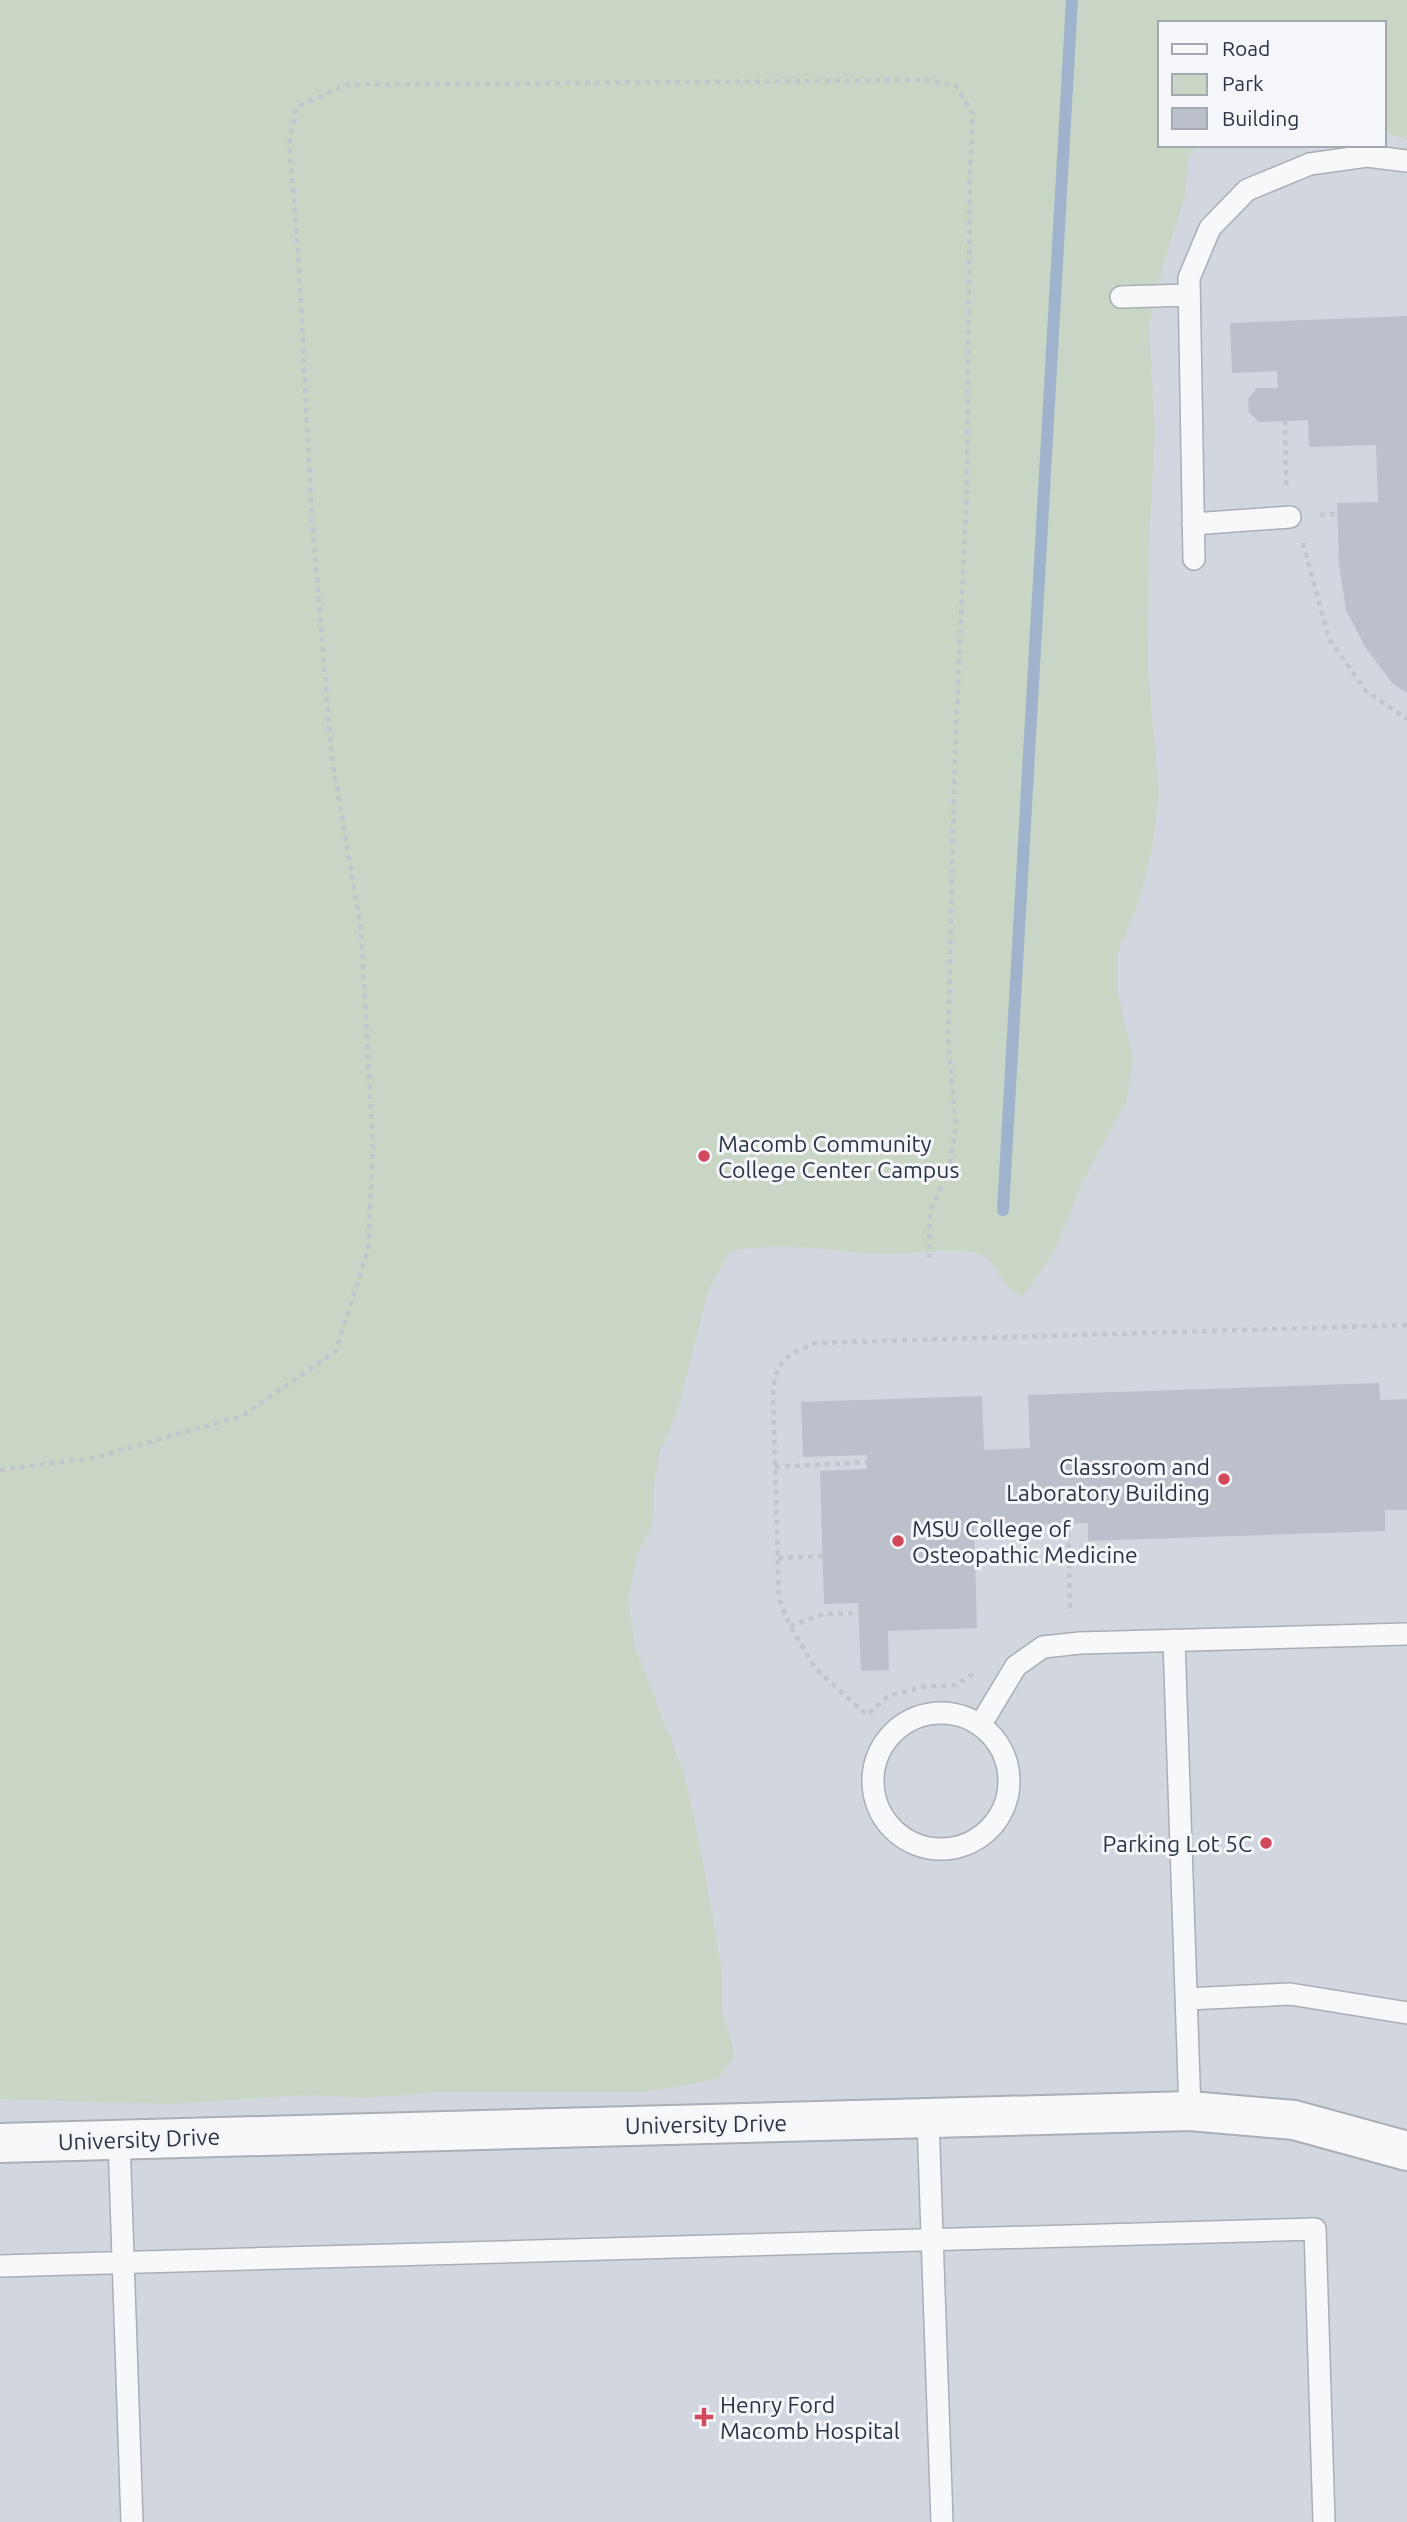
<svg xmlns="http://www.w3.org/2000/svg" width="1407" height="2522" font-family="Ubuntu,sans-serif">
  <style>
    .built { fill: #d2d6de; fill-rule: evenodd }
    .green { fill: #c9d6c5 }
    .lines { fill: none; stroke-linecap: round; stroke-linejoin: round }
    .stream { stroke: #9fb4cc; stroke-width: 12 }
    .building { fill: #bbc0ca }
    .lane-casing { stroke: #a9aeb7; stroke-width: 24 }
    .street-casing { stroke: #a9aeb7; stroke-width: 42 }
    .path { stroke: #c2c5cb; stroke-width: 4.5; stroke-dasharray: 5 5; stroke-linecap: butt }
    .lane { stroke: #f7f8fa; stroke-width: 21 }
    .street { stroke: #f7f8fa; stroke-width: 38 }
    .poi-dot { fill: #d1495b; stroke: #f4f6f9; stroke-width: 2.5 }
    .labels { text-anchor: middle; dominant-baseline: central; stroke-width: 6; stroke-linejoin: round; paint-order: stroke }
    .poi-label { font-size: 23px; fill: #2b3445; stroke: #f4f6f9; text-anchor: start }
    .street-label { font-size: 23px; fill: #2b3445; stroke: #f4f6f9 }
  </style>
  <rect width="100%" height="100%" fill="#e4e7ec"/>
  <path class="built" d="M 0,0 L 1407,0 L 1407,2522 L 0,2522 ZM 1160,23 L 1384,23 L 1384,145 L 1160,145 Z"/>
  <path class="green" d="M 0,0 L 1407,0 L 1407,140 L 1384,132 L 1384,23 L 1160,23 L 1160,145 L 1195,145 L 1188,160 L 1185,196 L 1162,268 L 1149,327 L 1155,433 L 1149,539 L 1148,669 L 1159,794 L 1152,849 L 1139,900 L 1118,952 L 1118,994 L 1133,1058 L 1126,1103 L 1081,1184 L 1072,1209 L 1053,1254 L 1023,1296 C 998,1287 999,1263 982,1255 C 964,1246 909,1254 886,1254 C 832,1253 783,1239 729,1252 L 708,1292 L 677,1412 L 660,1452 L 654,1485 L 654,1510 L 650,1531 L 638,1551 L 628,1599 L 635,1647 L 684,1773 L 701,1852 L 722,1971 L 722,2010 L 735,2056 L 717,2079 L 647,2092 L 436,2092 L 367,2098 L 307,2095 L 167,2104 L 0,2099 Z"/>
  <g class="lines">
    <path class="stream" d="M 1003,1210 L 1072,0"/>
  </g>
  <path class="building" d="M 1407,316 L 1407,693 L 1393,684 L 1365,647 L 1346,610 L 1339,564 L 1337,503 L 1378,502 L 1376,445 L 1309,447 L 1308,420 L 1259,422 L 1249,412 L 1248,399 L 1257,388 L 1278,388 L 1277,371 L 1232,373 L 1230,323 Z
    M 1379,1383 L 1380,1400 L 1407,1399 L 1407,1510 L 1385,1510 L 1385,1531 L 1088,1541 L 1088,1523 L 974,1527 L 977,1628 L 888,1631 L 889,1670 L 861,1671 L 858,1603 L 824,1604 L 820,1471 L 867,1469 L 867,1455 L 803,1457 L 801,1402 L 982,1396 L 984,1450 L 1030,1448 L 1028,1395 Z"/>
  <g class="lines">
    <g class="lane-casing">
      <path id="lane" d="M 1121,297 L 1189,295
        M 1193,524 L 1290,517
        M 1194,559 L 1189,278 L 1210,228 L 1247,190 L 1310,164 L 1367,156 L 1407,161
        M 1174,1640 L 1190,2111
        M873 1781a68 68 0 1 1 136 0a68 68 0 1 1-136 0Z
        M 981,1724 L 1016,1666 L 1043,1647 L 1080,1643 L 1407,1634
        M 1187,1999 L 1290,1994 L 1407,2013
        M 928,2119 L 942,2522
        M 119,2139 L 132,2522
        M 0,2266 L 1315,2229 L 1324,2522"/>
    </g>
    <g class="street-casing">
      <path id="street" d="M 0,2143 L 1190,2111 L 1294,2120 L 1407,2151"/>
    </g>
    <path class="path" d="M 1285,420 L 1286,486
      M 1320,515 L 1337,514
      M 1303,543 L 1329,639 L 1366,691 L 1407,719
      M 775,1467 L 867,1462
      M 0,1470 L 93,1458 L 242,1416 L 336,1351 L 368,1250 L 373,1148 L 361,928 L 332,760 L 311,505 L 298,247 L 289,143 L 297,107 L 346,85 L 928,80 L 956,86 L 973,114 L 970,170 L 967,482 L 955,754 L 948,1039 L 956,1127 L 948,1173 L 930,1211 L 929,1258
      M 1068,1523 L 1070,1614
      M 778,1558 L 823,1556
      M 790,1626 L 824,1614 L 859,1613
      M 973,1674 L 956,1685 L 923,1687 L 888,1696 L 867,1715 L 816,1669 L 790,1626 L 779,1599 L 773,1395 C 774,1362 786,1355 815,1343 L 1407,1325"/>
    <use href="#lane" class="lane"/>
    <use href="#street" class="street"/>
  </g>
  <g class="poi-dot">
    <circle cx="704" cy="1156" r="7"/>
    <circle cx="1224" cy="1479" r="7"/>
    <circle cx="898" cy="1541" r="7"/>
    <circle cx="1266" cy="1843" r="7"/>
    <path d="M700.5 2406.5h7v7h7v7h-7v7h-7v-7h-7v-7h7z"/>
  </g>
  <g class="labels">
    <g class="poi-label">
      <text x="718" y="1143">Macomb Community<tspan x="718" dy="26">College Center Campus</tspan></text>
      <text x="1210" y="1466" text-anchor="end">Classroom and<tspan x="1210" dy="26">Laboratory Building</tspan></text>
      <text x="912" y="1528">MSU College of<tspan x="912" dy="26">Osteopathic Medicine</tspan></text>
      <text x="1252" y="1843" text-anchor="end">Parking Lot 5C</text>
      <text x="720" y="2404">Henry Ford<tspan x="720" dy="26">Macomb Hospital</tspan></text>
    </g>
    <g class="street-label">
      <text transform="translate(706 2124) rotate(-1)">University Drive</text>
      <text transform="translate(139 2139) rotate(-2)">University Drive</text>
    </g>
  </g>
  <rect x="1158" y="21" width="228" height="126" fill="#f4f6f9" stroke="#a4a8b1" stroke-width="2"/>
  <rect x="1172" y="44" width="35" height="10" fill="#f7f8fa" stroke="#a4a8b1" stroke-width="2"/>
  <text x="1222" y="56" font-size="21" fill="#2b3445">Road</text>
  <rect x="1172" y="74" width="35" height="21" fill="#c9d6c5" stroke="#a4a8b1" stroke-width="2"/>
  <text x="1222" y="91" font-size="21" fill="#2b3445">Park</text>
  <rect x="1172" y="108" width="35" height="21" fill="#bbc0ca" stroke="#a4a8b1" stroke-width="2"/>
  <text x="1222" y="126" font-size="21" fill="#2b3445">Building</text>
</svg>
